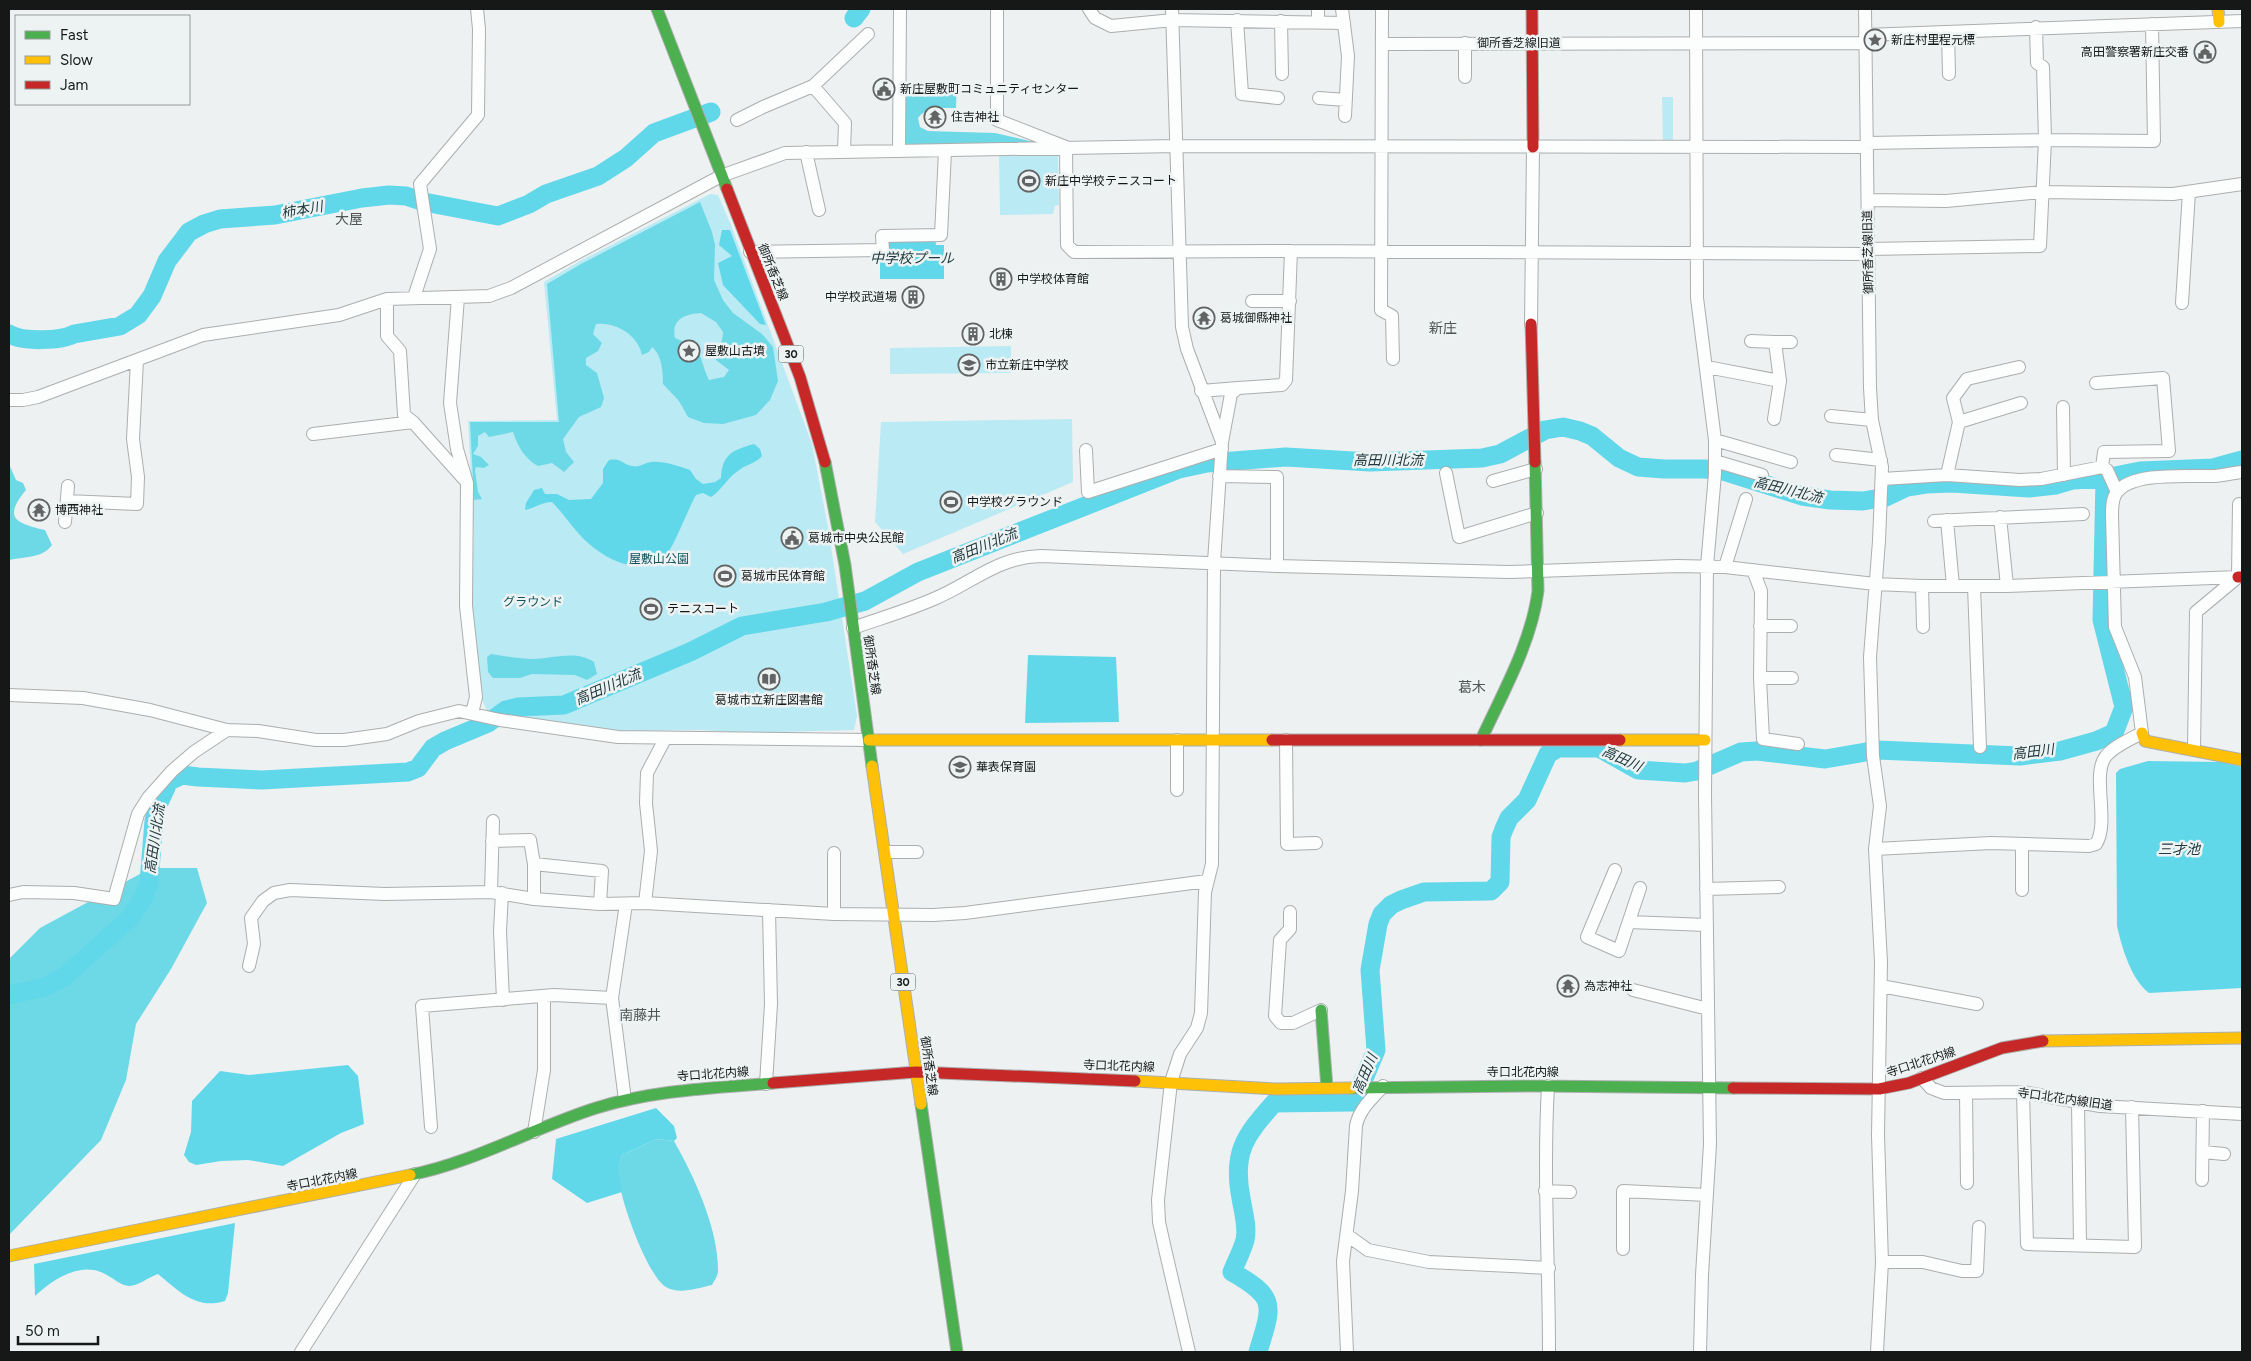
<svg xmlns="http://www.w3.org/2000/svg" width="2251" height="1361" font-family="Figtree,'Noto Sans JP',sans-serif">
  <style>
    .green { fill: #baeaf3 }
    .forest { fill: #6ed9e6; fill-rule: evenodd }
    .water { fill: #61d8e9 }
    .lines { fill: none; stroke-linecap: round; stroke-linejoin: round }
    .river { stroke: #61d8e9; stroke-width: 19 }
    .street-casing { stroke: #acaeae; stroke-width: 14 }
    .fast-casing { stroke: #acaeae; stroke-width: 13 }
    .slow-casing { stroke: #acaeae; stroke-width: 13 }
    .jam-casing { stroke: #acaeae; stroke-width: 13 }
    .street { stroke: #fcfdfd; stroke-width: 12 }
    .fast { stroke: #4caf50; stroke-width: 11 }
    .slow { stroke: #ffc107; stroke-width: 11 }
    .jam { stroke: #c62828; stroke-width: 11 }
    .labels { text-anchor: middle; dominant-baseline: central; stroke-width: 5; stroke-linejoin: round; paint-order: stroke }
    .shield { fill: #edf2f3; stroke: #56595a; stroke-width: 1 }
    .shield-label { font-size: 11px; font-weight: bold; fill: #161818 }
    .poi-label { font-size: 12px; fill: #161818; stroke: #edf2f3; text-anchor: start }
    .street-label { font-size: 12px; fill: #161818; stroke: #edf2f3 }
    .park-label { font-size: 12px; fill: #11535d; stroke: #edf2f3 }
    .water-label { font-size: 14px; font-style: italic; fill: #213a3e; stroke: #edf2f3 }
    .neighbourhood-label { font-size: 14px; fill: #505455; stroke: #edf2f3 }
  </style>
  <rect width="100%" height="100%" fill="#eef1f2"/>
  <path class="green" d="M 1662,97 L 1673,97 L 1673,144 L 1663,144 Z
    M 1051,152 L 1058,156 L 1059,205 L 1055,206 L 1053,214 L 1000,215 L 999,153 Z
    M 710,194 L 718,195 L 731,225 L 812,444 L 828,527 L 857,716 L 854,730 L 743,733 L 702,730 L 609,731 L 487,711 L 480,695 L 471,603 L 474,534 L 468,421 L 557,420 L 544,282 L 580,261 Z
    M 1011,346 L 1011,373 L 890,374 L 890,348 Z
    M 1072,419 L 1073,482 L 903,554 L 875,522 L 881,422 Z"/>
  <path class="forest" d="M 894,82 L 957,82 L 956,108 C 942,108 927,106 918,118 L 920,127 L 928,131 L 995,133 L 1034,142 L 894,148 Z
    M 700,202 L 712,232 L 715,245 L 714,280 L 723,300 L 733,313 L 762,334 L 773,347 L 778,381 L 770,400 L 756,415 L 723,424 L 704,423 L 688,417 L 679,401 L 663,384 C 663,372 662,355 652,347 L 649,352 L 642,355 C 638,335 616,322 596,324 L 593,334 L 602,343 L 598,351 L 586,358 L 586,365 L 597,373 L 604,398 L 601,407 L 579,417 L 563,439 L 566,452 L 574,462 L 564,472 L 552,463 L 538,466 C 525,459 518,447 513,432 L 489,437 L 485,432 L 478,436 L 478,446 L 473,454 L 481,457 L 489,465 L 484,468 L 476,467 L 475,470 L 478,492 L 482,499 L 474,500 L 470,422 L 559,422 L 547,284 L 581,264 ZM 701,313 L 716,322 L 723,332 C 723,343 716,349 716,360 L 729,370 L 724,377 L 709,380 C 704,371 700,350 694,346 C 688,343 681,341 675,338 C 671,319 685,314 701,313 Z
    M 9,464 L 16,480 L 23,483 L 26,490 C 3,518 15,523 45,530 L 52,545 C 43,558 24,557 9,560 Z
    M 491,654 C 505,656 520,659 534,659 C 554,658 577,650 594,662 L 597,674 L 587,680 L 575,675 L 532,674 L 520,678 L 493,678 L 488,672 L 487,657 Z
    M 151,868 L 197,868 L 207,903 L 171,969 L 136,1024 L 126,1080 L 101,1140 L 9,1235 L 9,959 L 40,928 Z
    M 657,1139 L 674,1141 C 694,1176 719,1230 718,1271 C 718,1276 714,1281 712,1285 C 698,1288 679,1295 666,1287 C 647,1276 617,1193 618,1170 C 618,1166 621,1160 622,1155 Z"/>
  <path class="water" d="M 722,230 L 730,230 L 766,325 L 760,324 L 723,285 L 718,263 L 732,256 L 719,245 Z
    M 885,237 L 935,237 L 936,245 L 944,245 L 944,279 L 880,279 L 880,256 L 885,256 Z
    M 754,444 L 760,449 L 762,456 C 755,464 746,464 738,471 C 727,478 722,490 711,497 L 703,493 L 696,495 C 689,507 674,546 667,554 C 640,581 600,557 579,534 C 570,524 562,512 552,502 C 542,502 535,508 525,510 L 526,503 L 534,490 L 542,488 L 545,494 L 557,494 L 569,500 L 591,499 L 603,483 L 603,469 L 609,460 C 622,458 621,464 632,466 C 639,468 644,463 651,462 C 664,461 678,466 690,470 L 696,479 L 703,484 L 715,482 L 721,478 C 722,454 733,450 754,444 Z
    M 1028,655 L 1116,657 L 1119,722 L 1025,723 Z
    M 2148,761 L 2222,762 L 2242,767 L 2242,988 L 2149,993 C 2131,979 2122,948 2117,926 L 2116,773 L 2120,769 Z
    M 348,1065 L 358,1076 L 364,1124 L 341,1133 L 283,1166 L 248,1160 L 221,1161 L 196,1165 L 189,1162 L 184,1155 L 191,1132 L 192,1101 L 220,1071 L 249,1075 Z
    M 656,1108 L 674,1126 L 677,1138 L 674,1141 L 657,1139 L 622,1155 L 618,1170 L 622,1192 L 587,1203 L 552,1179 L 556,1139 Z
    M 235,1223 L 228,1293 L 225,1301 C 196,1310 179,1291 158,1274 C 148,1277 139,1286 129,1286 C 121,1286 112,1277 105,1274 C 81,1261 53,1279 35,1296 L 34,1264 Z"/>
  <g class="lines">
    <path class="river" d="M 854,18 L 861,9
      M 9,334 C 22,342 61,341 74,334 L 120,326 L 138,315 L 152,296 L 167,261 L 189,232 L 204,224 L 220,219 L 275,215 L 362,198 L 389,195 L 406,196 L 424,202 L 498,216 L 529,204 L 546,194 L 598,176 L 626,158 L 654,133 L 711,112
      M 9,995 L 45,987 L 64,977 L 129,919 L 143,899 L 149,882 L 154,821 L 157,807 L 169,781 L 182,775 L 198,777 L 262,780 L 408,772 L 418,768 L 433,748 L 445,741 L 488,723 L 506,710 L 518,707 L 564,705 L 690,652 L 742,626 L 826,612 L 865,601 L 918,572 L 1179,469 L 1207,463 L 1286,457 L 1370,462 L 1482,458 L 1500,454 L 1545,430 L 1563,427 L 1580,431 L 1592,436 L 1619,458 L 1638,467 L 1664,469 L 1705,469 L 1723,471 L 1802,496 L 1830,500 L 1863,501 L 1886,497 L 1907,487 L 1926,484 L 1952,483 L 2029,488 L 2056,485 L 2073,480 L 2105,478 L 2140,471 L 2213,468 L 2242,460
      M 1258,1352 C 1272,1305 1278,1298 1232,1272 C 1236,1262 1242,1251 1245,1240 C 1248,1227 1243,1211 1241,1198 C 1232,1152 1245,1136 1274,1103 L 1354,1102 L 1376,1050 L 1370,970 L 1378,924 L 1382,914 L 1391,905 L 1401,900 L 1424,892 L 1491,891 L 1500,882 L 1501,837 L 1504,829 L 1509,818 L 1527,800 L 1548,754 L 1558,748 L 1599,748 L 1638,770 L 1685,773 L 1697,771 L 1741,752 L 1757,751 L 1825,759 L 1877,750 L 2020,756 L 2060,751 L 2096,741 L 2114,733 L 2124,707 L 2102,620 L 2105,478"/>
    <g class="street-casing">
      <path id="street" d="M 997,9 L 997,120 L 1066,147 L 1067,245 L 1074,252 L 1291,251 L 1868,254
        M 1089,9 L 1095,18 L 1111,26 L 1173,20 L 1344,23
        M 1172,9 L 1182,327 L 1187,349 L 1222,442 L 1214,562 L 1212,864 L 1205,892 L 1201,1013 L 1197,1028 L 1180,1054 L 1171,1082 L 1158,1200 L 1159,1222 L 1165,1249 L 1189,1352
        M 1318,9 L 1318,22
        M 1342,9 L 1348,56 L 1345,116
        M 1382,9 L 1381,310 L 1392,316 L 1393,359
        M 1696,9 L 1697,298 L 1715,440 L 1715,474 L 1707,566 L 1705,794 L 1710,1144 L 1702,1275 L 1700,1352
        M 1865,9 L 1870,388 L 1872,420 L 1882,467 L 1879,541 L 1870,657 L 1873,756 L 1880,806 L 1875,849 L 1881,962 L 1878,1135 L 1882,1262 L 1877,1352
        M 1237,20 L 1242,94 L 1278,98
        M 1281,21 L 1282,74
        M 1948,32 L 1949,74
        M 1865,35 L 2242,21
        M 1465,43 L 1465,77
        M 1382,44 L 1865,43
        M 813,86 L 845,123 L 844,151
        M 1319,98 L 1346,100
        M 737,120 L 763,107 L 813,86 L 868,34
        M 1866,143 L 2045,140 L 2154,141 L 2152,24
        M 899,151 L 900,9
        M 806,152 L 819,210
        M 1868,200 L 1946,201 L 2043,192 L 2173,194 L 2242,184
        M 1868,249 L 2040,246 L 2045,140 L 2043,67 L 2037,63 L 2036,27
        M 750,252 L 883,250 L 882,236 L 941,235 L 945,151
        M 414,297 L 430,249 L 420,184 L 478,115 L 479,29 L 477,9
        M 458,297 L 450,403 L 457,449 L 467,483 L 466,606 L 476,697 L 472,713
        M 387,299 L 387,336 L 400,351 L 404,415 L 413,422 L 464,479
        M 1252,301 L 1290,301
        M 2182,303 L 2189,192
        M 1531,324 L 1533,147
        M 1751,341 L 1775,342 L 1780,381
        M 1775,342 L 1791,342
        M 1707,367 L 1780,381 L 1774,419
        M 2096,383 L 2163,378 L 2169,451 L 2104,452 L 2102,467
        M 1201,391 L 1238,388
        M 9,400 L 23,400 L 38,397 L 203,335 L 339,315 L 387,299 L 489,296 L 511,288 L 721,176 L 785,153 L 1177,146 L 1866,147
        M 2063,407 L 2064,475
        M 1831,416 L 1872,420
        M 1959,422 L 2021,403
        M 313,434 L 413,422
        M 1715,440 L 1791,462
        M 1222,442 L 1231,394 L 1238,388 L 1282,385 L 1286,380 L 1291,251
        M 1086,450 L 1088,492 L 1222,449
        M 1836,455 L 1881,460
        M 1715,461 L 1762,475
        M 1446,473 L 1459,537 L 1537,513
        M 1947,475 L 1959,422 L 1953,398 L 1967,379 L 2019,367
        M 1219,476 L 1277,477 L 1277,566
        M 1882,479 L 1947,475 L 2020,480 L 2041,479 L 2102,467 L 2107,470 L 2117,492
        M 1493,481 L 1536,469
        M 67,501 L 137,504 L 138,477 L 133,439 L 137,360
        M 2000,517 L 2007,586
        M 1947,520 L 1953,586
        M 1934,521 L 2083,514
        M 65,522 L 68,486
        M 1725,567 L 1746,499
        M 1753,570 L 1761,591 L 1760,678 L 1763,739 L 1798,744
        M 1922,586 L 1923,627
        M 1974,586 L 1980,747
        M 1760,626 L 1791,626
        M 853,628 C 881,618 909,610 936,598 C 973,582 998,557 1041,556 L 1277,566 L 1509,572 L 1677,566 L 1725,567 L 1875,584 L 1922,586 L 2007,586 L 2238,577
        M 1760,678 L 1792,678
        M 9,695 L 83,698 L 150,710 L 227,730 L 258,731 L 316,740 L 344,740 L 387,734 L 419,721 L 459,711 L 500,720 L 618,737 L 869,740
        M 1286,740 L 1287,844 L 1316,843
        M 2194,749 L 2196,612 L 2238,577 L 2239,504
        M 1177,790 L 1177,740
        M 492,841 L 530,840 L 534,864 L 534,899
        M 2022,844 L 2022,890
        M 1875,849 L 1991,843 L 2089,846 L 2096,844 C 2110,822 2091,774 2106,756 C 2114,746 2131,739 2142,733 L 2135,677 L 2115,627 L 2112,515 C 2112,508 2112,498 2117,492 C 2133,471 2191,477 2215,476 C 2224,475 2233,473 2242,472
        M 885,852 L 917,852
        M 534,864 L 602,871 L 600,904
        M 1615,870 L 1587,937 L 1619,951 L 1640,888
        M 1706,889 L 1779,887
        M 491,892 L 493,821
        M 502,893 L 500,931 L 503,1000
        M 9,895 L 23,892 L 74,893 L 114,899 L 138,814 L 148,798 L 172,771 L 194,752 L 227,730
        M 645,903 L 651,851 L 646,803 L 647,773 L 665,739
        M 1290,912 L 1290,929 L 1280,940 L 1275,1016 L 1281,1023 L 1293,1023 L 1321,1010
        M 834,914 L 834,853
        M 1629,922 L 1707,925
        M 249,966 L 254,944 L 251,918 L 263,901 L 274,893 L 290,890 L 385,894 L 491,892 L 534,899 L 600,904 L 645,903 L 834,914 L 933,915 L 965,913 L 1207,881
        M 1881,986 L 1977,1004
        M 1633,990 L 1708,1009
        M 1922,1078 L 1931,1088 L 1944,1093 L 2023,1092 L 2100,1106 L 2242,1114
        M 766,1084 L 771,1004 L 769,910
        M 1548,1086 C 1543,1175 1549,1263 1549,1352
        M 2023,1092 L 2027,1244 L 2135,1247 L 2132,1107
        M 1966,1093 L 1967,1183
        M 625,1100 L 612,998 L 626,904
        M 2078,1103 L 2080,1245
        M 431,1127 L 422,1006 L 554,995 L 612,998
        M 534,1132 L 544,1070 L 544,996
        M 2203,1152 L 2224,1154
        M 2202,1180 L 2203,1111
        M 1545,1191 L 1570,1192
        M 1347,1235 L 1368,1250 L 1429,1262 L 1549,1268
        M 1623,1249 L 1623,1191 L 1707,1195
        M 1882,1262 L 1923,1262 L 1962,1271 L 1977,1271 L 1979,1227
        M 301,1352 L 415,1174
        M 1347,1352 L 1343,1261 L 1352,1191 L 1356,1126 C 1359,1109 1372,1099 1383,1086"/>
    </g>
    <g class="fast-casing">
      <path id="fast" d="M 657,9 L 727,189
        M 825,462 L 845,565 L 872,766
        M 1481,740 C 1503,692 1531,644 1538,591 L 1535,462
        M 1321,1010 L 1327,1088
        M 1352,1088 L 1535,1086 L 1733,1088
        M 921,1104 L 957,1352
        M 410,1175 C 475,1162 533,1128 596,1108 C 654,1090 713,1088 773,1083"/>
    </g>
    <g class="slow-casing">
      <path id="slow" d="M 2218,9 L 2219,22
        M 2142,733 L 2145,741 L 2242,760
        M 869,740 L 1272,740
        M 1620,740 L 1705,740
        M 872,766 L 921,1104
        M 2043,1041 L 2242,1038
        M 1135,1081 L 1276,1089 L 1352,1088
        M 9,1256 L 410,1175"/>
    </g>
    <g class="jam-casing">
      <path id="jam" d="M 1532,9 L 1533,147
        M 727,189 L 800,377 L 825,462
        M 1531,324 L 1535,462
        M 2238,577 L 2242,577
        M 1272,740 L 1620,740
        M 773,1083 L 916,1072 L 1135,1081
        M 1733,1088 L 1879,1089 L 1909,1083 L 2002,1048 L 2043,1041"/>
    </g>
    <use href="#street" class="street"/>
    <use href="#fast" class="fast"/>
    <use href="#slow" class="slow"/>
    <use href="#jam" class="jam"/>
  </g>
  <defs>
    <g id="sight-ring" transform="scale(1.125)"><circle r="9.5" fill="#edf2f3" stroke="#626464" stroke-width="1.5"/><path d="M0-6L1.8-2.2L6-1.7L2.9 1.2L3.7 5.4L0 3.3L-3.7 5.4L-2.9 1.2L-6-1.7L-1.8-2.2Z" fill="#626464"/></g>
    <g id="civic-ring" transform="scale(1.125)"><circle r="9.5" fill="#edf2f3" stroke="#626464" stroke-width="1.5"/><path d="M-.6-6.5H3V-4.5H.6V-3L4-1V1h2V6H-6V1h2V-1L-.6-3ZM-1.2 2.5V6h2.4V2.5Z" fill="#626464"/></g>
    <g id="temple-ring" transform="scale(1.125)"><circle r="9.5" fill="#edf2f3" stroke="#626464" stroke-width="1.5"/><path d="M0-6L5-2H3V0L6.5 2.5H4V6H1.5V3h-3V6H-4V2.5H-6.5L-3 0V-2H-5Z" fill="#626464"/></g>
    <g id="stadium-ring" transform="scale(1.125)"><circle r="9.5" fill="#edf2f3" stroke="#626464" stroke-width="1.5"/><path d="M0-5a6.5 5 0 1 0 0 10a6.5 5 0 1 0 0-10ZM-3.5-1.8h7v3.6h-7Z" fill="#626464"/></g>
    <g id="building-ring" transform="scale(1.125)"><circle r="9.5" fill="#edf2f3" stroke="#626464" stroke-width="1.5"/><path d="M-4-6H4V6H1V3H-1V6H-4ZM-2.5-4.3h1.7v1.8h-1.7ZM.8-4.3h1.7v1.8H.8ZM-2.5-1h1.7V.8h-1.7ZM.8-1h1.7V.8H.8Z" fill="#626464"/></g>
    <g id="school-ring" transform="scale(1.125)"><circle r="9.5" fill="#edf2f3" stroke="#626464" stroke-width="1.5"/><path d="M0-5L7-2L0 1L-7-2ZM-4 1L0 2.5L4 1V4Q0 6-4 4Z" fill="#626464"/></g>
    <g id="library-ring" transform="scale(1.125)"><circle r="9.5" fill="#edf2f3" stroke="#626464" stroke-width="1.5"/><path d="M-6-4Q-3-5.5-.7-3.5V5Q-3 3-6 4ZM6-4Q3-5.5 .7-3.5V5Q3 3 6 4Z" fill="#626464"/></g>
  </defs>
  <g fill-rule="evenodd">
    <use href="#sight-ring" x="1875" y="40"/>
    <use href="#civic-ring" x="2205" y="52"/>
    <use href="#civic-ring" x="884" y="89"/>
    <use href="#temple-ring" x="935" y="117"/>
    <use href="#stadium-ring" x="1029" y="181"/>
    <use href="#building-ring" x="1001" y="279"/>
    <use href="#building-ring" x="913" y="297"/>
    <use href="#temple-ring" x="1204" y="318"/>
    <use href="#building-ring" x="973" y="334"/>
    <use href="#sight-ring" x="689" y="351"/>
    <use href="#school-ring" x="969" y="365"/>
    <use href="#stadium-ring" x="951" y="502"/>
    <use href="#temple-ring" x="39" y="510"/>
    <use href="#civic-ring" x="792" y="538"/>
    <use href="#stadium-ring" x="725" y="576"/>
    <use href="#stadium-ring" x="651" y="609"/>
    <use href="#library-ring" x="769" y="679"/>
    <use href="#school-ring" x="960" y="767"/>
    <use href="#temple-ring" x="1568" y="986"/>
  </g>
  <g class="labels">
    <g class="shield">
      <rect x="778.5" y="345.5" width="25" height="17" rx="4"/>
      <rect x="890.5" y="973.5" width="25" height="17" rx="4"/>
    </g>
    <g class="shield-label">
      <text x="791" y="354">30</text>
      <text x="903" y="982">30</text>
    </g>
    <g class="poi-label">
      <text x="1891" y="40">新庄村里程元標</text>
      <text x="2189" y="52" text-anchor="end">高田警察署新庄交番</text>
      <text x="900" y="89">新庄屋敷町コミュニティセンター</text>
      <text x="951" y="117">住吉神社</text>
      <text x="1045" y="181">新庄中学校テニスコート</text>
      <text x="1017" y="279">中学校体育館</text>
      <text x="897" y="297" text-anchor="end">中学校武道場</text>
      <text x="1220" y="318">葛城御縣神社</text>
      <text x="989" y="334">北棟</text>
      <text x="705" y="351">屋敷山古墳</text>
      <text x="985" y="365">市立新庄中学校</text>
      <text x="967" y="502">中学校グラウンド</text>
      <text x="55" y="510">博西神社</text>
      <text x="808" y="538">葛城市中央公民館</text>
      <text x="741" y="576">葛城市民体育館</text>
      <text x="667" y="609">テニスコート</text>
      <text x="769" y="700" text-anchor="middle">葛城市立新庄図書館</text>
      <text x="976" y="767">華表保育園</text>
      <text x="1584" y="986">為志神社</text>
    </g>
    <g class="street-label">
      <text x="1519" y="43">御所香芝線旧道</text>
      <text transform="translate(1868 252) rotate(-91)">御所香芝線旧道</text>
      <text transform="translate(773 272) rotate(68)">御所香芝線</text>
      <text transform="translate(872 665) rotate(82)">御所香芝線</text>
      <text transform="translate(1921 1062) rotate(-18)">寺口北花内線</text>
      <text transform="translate(929 1066) rotate(82)">御所香芝線</text>
      <text transform="translate(1119 1066) rotate(2)">寺口北花内線</text>
      <text x="1523" y="1072">寺口北花内線</text>
      <text transform="translate(713 1074) rotate(-4)">寺口北花内線</text>
      <text transform="translate(2065 1099) rotate(8)">寺口北花内線旧道</text>
      <text transform="translate(322 1180) rotate(-11)">寺口北花内線</text>
    </g>
    <g class="park-label">
      <text x="659" y="559">屋敷山公園</text>
      <text x="533" y="602">グラウンド</text>
    </g>
    <g class="water-label">
      <text transform="translate(302 210) rotate(-10)">柿本川</text>
      <text x="912" y="258">中学校プール</text>
      <text x="1388" y="460">高田川北流</text>
      <text transform="translate(1788 490) rotate(14)">高田川北流</text>
      <text transform="translate(984 546) rotate(-22)">高田川北流</text>
      <text transform="translate(608 687) rotate(-23)">高田川北流</text>
      <text transform="translate(2033 752) rotate(-7)">高田川</text>
      <text transform="translate(1622 759) rotate(24)">高田川</text>
      <text transform="translate(155 839) rotate(-82)">高田川北流</text>
      <text x="2179" y="849">三才池</text>
      <text transform="translate(1365 1074) rotate(-67)">高田川</text>
    </g>
    <g class="neighbourhood-label">
      <text x="349" y="219">大屋</text>
      <text x="1443" y="328">新庄</text>
      <text x="1472" y="687">葛木</text>
      <text x="640" y="1015">南藤井</text>
    </g>
  </g>
  <rect width="2251" height="1361" fill="none" stroke="#161818" stroke-width="20"/>
  <rect x="15" y="15" width="175" height="90" fill="#edf2f3" stroke="#979b9b"/>
  <rect x="25" y="31" width="25" height="8" fill="#4caf50" stroke="#979b9b"/>
  <text x="60" y="40" font-size="15" fill="#161818">Fast</text>
  <rect x="25" y="56" width="25" height="8" fill="#ffc107" stroke="#979b9b"/>
  <text x="60" y="65" font-size="15" fill="#161818">Slow</text>
  <rect x="25" y="81" width="25" height="8" fill="#c62828" stroke="#979b9b"/>
  <text x="60" y="90" font-size="15" fill="#161818">Jam</text>
  <path d="M18 1336v8h80v-8" fill="none" stroke="#161818" stroke-width="2.5"/>
  <text x="25" y="1336" font-size="15" fill="#161818" stroke="#edf2f3" stroke-width="4" paint-order="stroke">50 m</text>
</svg>
